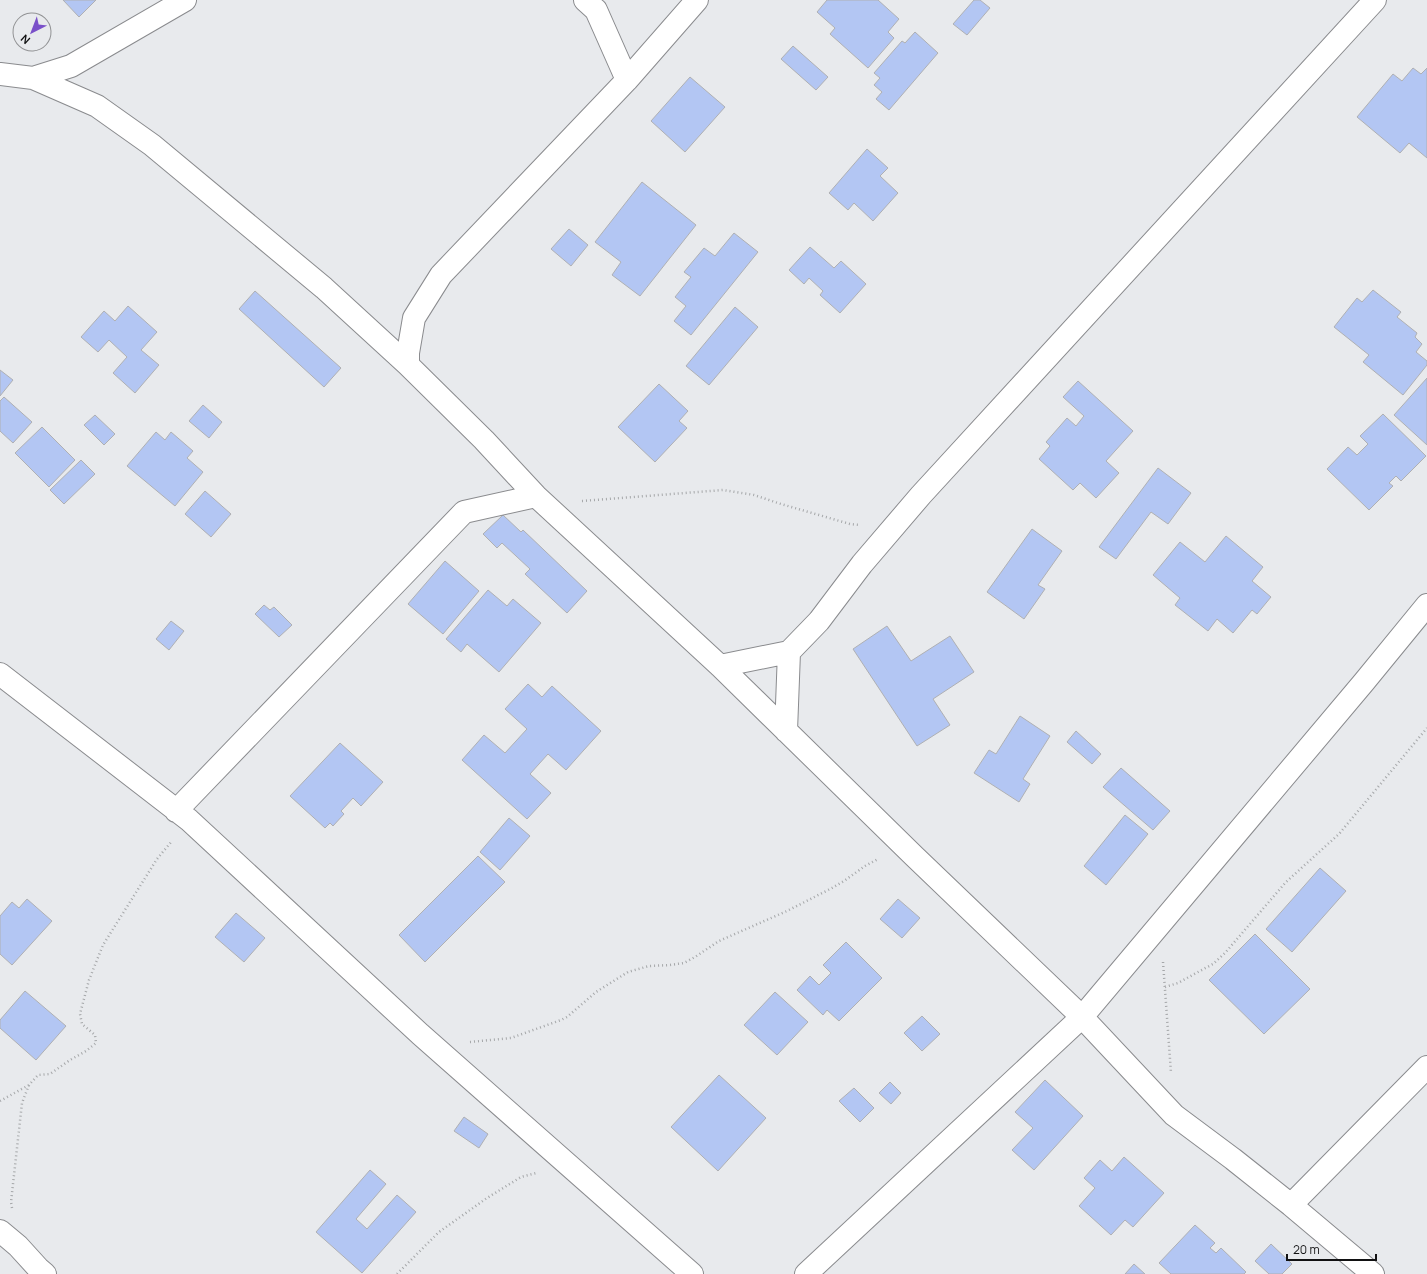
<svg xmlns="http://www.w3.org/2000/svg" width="1427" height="1274" font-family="Manrope,sans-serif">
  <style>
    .building { fill: #b3c6f3; stroke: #afb0b3 }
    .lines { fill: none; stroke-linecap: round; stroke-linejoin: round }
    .minor-casing { stroke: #8a8b8e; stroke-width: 24 }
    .path { stroke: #a5a7a9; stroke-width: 2.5; stroke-dasharray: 1 3; stroke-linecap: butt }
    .minor { stroke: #fff; stroke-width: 22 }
  </style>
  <rect width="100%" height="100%" fill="#e8eaed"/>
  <path class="building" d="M 63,0 L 96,0 L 79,17 Z
    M 827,0 L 878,0 L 899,19 L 888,32 L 894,38 L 868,68 L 830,34 L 835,28 L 817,12 Z
    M 974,0 L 980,0 L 990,8 L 967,35 L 953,24 Z
    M 915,32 L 938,53 L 889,110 L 876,99 L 882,92 L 874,85 L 880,78 L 874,73 L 902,41 L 905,43 Z
    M 793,46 L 828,77 L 816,90 L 781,59 Z
    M 1413,68 L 1421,74 L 1427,68 L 1427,158 L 1409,143 L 1400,153 L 1357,117 L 1393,74 L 1402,81 Z
    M 690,77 L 725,107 L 685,152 L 651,121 Z
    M 867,149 L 888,168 L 880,176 L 898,193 L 873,221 L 854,203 L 848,210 L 829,193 Z
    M 642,182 L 696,225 L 640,296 L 612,275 L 621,262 L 595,242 Z
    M 569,229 L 588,245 L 571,266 L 551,249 Z
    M 734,233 L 758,252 L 691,335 L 674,321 L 686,306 L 675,297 L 691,277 L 684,272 L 704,248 L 715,256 Z
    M 810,247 L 834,268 L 841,261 L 866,284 L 840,313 L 820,295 L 823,291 L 809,278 L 804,284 L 789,270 Z
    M 1373,290 L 1401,312 L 1397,317 L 1417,333 L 1415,337 L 1422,344 L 1416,352 L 1427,361 L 1427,365 L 1403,395 L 1363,362 L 1369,355 L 1334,327 L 1357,298 L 1362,302 Z
    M 255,291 L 341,368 L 324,387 L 239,309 Z
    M 128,306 L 157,332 L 141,350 L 159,365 L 135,393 L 113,373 L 127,357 L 109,340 L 98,352 L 81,337 L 104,311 L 115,321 Z
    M 735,307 L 758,327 L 709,385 L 686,366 Z
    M 0,370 L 13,380 L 0,396 Z
    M 1427,378 L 1427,445 L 1394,415 Z
    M 1078,381 L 1133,431 L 1106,461 L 1119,473 L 1096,498 L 1080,483 L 1073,490 L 1039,459 L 1050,446 L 1046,442 L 1067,418 L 1076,426 L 1084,416 L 1063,397 Z
    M 659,384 L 688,411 L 679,421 L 687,428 L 655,462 L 618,427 Z
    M 4,397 L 32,422 L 13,443 L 0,431 L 0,401 Z
    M 203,405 L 222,422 L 209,438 L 189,421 Z
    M 1383,414 L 1426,456 L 1401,481 L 1396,476 L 1389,483 L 1393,486 L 1369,510 L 1327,469 L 1348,447 L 1357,455 L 1368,444 L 1360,436 Z
    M 95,415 L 115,434 L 104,445 L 84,425 Z
    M 42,427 L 75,460 L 49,487 L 15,453 Z
    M 156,432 L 165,440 L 171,432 L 193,451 L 187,458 L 203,472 L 175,506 L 127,466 Z
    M 81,460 L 95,474 L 64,504 L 50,490 Z
    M 1158,468 L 1191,493 L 1168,524 L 1151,512 L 1116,559 L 1099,547 Z
    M 205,491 L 231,514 L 211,537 L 185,514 Z
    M 503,515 L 521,532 L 523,530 L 587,591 L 567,613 L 525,574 L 530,569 L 502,543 L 497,548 L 483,534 Z
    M 1032,529 L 1062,551 L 1038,585 L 1045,589 L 1024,619 L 987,592 Z
    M 1226,536 L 1263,567 L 1252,581 L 1271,597 L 1257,614 L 1252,610 L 1233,633 L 1217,619 L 1208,631 L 1175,605 L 1180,598 L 1153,575 L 1180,542 L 1205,562 Z
    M 445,561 L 479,591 L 443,634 L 408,604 Z
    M 488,590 L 507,606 L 513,599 L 541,623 L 499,672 L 467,644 L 461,652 L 446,639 Z
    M 264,605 L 270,610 L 274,607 L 292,625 L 279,637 L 255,614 Z
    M 171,621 L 184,631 L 169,650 L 156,639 Z
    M 887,626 L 911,661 L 950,636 L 974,672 L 933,699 L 950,725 L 917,746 L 853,649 Z
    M 528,684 L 542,697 L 552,686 L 601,731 L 566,770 L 548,754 L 530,774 L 551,793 L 527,819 L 462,760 L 484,735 L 505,753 L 527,729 L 505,709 Z
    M 1020,716 L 1050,736 L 1023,779 L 1030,784 L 1019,802 L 974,773 L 989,750 L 996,754 Z
    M 1076,731 L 1101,754 L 1092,764 L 1067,742 Z
    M 340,743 L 383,782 L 361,806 L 353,798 L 341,811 L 344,814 L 333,826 L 330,823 L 325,828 L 290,796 Z
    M 1121,768 L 1170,811 L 1153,830 L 1103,787 Z
    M 1125,815 L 1148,834 L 1106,885 L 1084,866 Z
    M 509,818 L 530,836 L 500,870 L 480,852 Z
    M 478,856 L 505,882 L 425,962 L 399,935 Z
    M 1320,868 L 1346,891 L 1292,952 L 1266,929 Z
    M 27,899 L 52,921 L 12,965 L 0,954 L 0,916 L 12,902 L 19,908 Z
    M 898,899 L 920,918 L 902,938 L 880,919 Z
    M 236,913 L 265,938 L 244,962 L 215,937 Z
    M 1255,934 L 1310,989 L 1264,1034 L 1209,980 Z
    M 846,942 L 882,978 L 839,1021 L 827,1010 L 823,1015 L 797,990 L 810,976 L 819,985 L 831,973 L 823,965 Z
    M 25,991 L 66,1026 L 36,1060 L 0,1028 L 0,1020 Z
    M 775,992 L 808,1022 L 777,1055 L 744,1025 Z
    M 922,1016 L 940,1034 L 922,1051 L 904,1033 Z
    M 719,1075 L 766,1118 L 718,1171 L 671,1127 Z
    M 1045,1080 L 1083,1116 L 1034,1170 L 1012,1150 L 1033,1128 L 1015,1112 Z
    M 890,1082 L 901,1093 L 891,1104 L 879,1093 Z
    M 854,1088 L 874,1108 L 860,1122 L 839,1101 Z
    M 464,1117 L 488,1134 L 479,1148 L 454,1131 Z
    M 1124,1157 L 1164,1193 L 1133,1227 L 1125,1220 L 1111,1235 L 1079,1206 L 1095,1188 L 1084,1178 L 1100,1160 L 1112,1171 Z
    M 370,1170 L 386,1184 L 356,1219 L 367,1229 L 397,1195 L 416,1212 L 362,1273 L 316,1232 Z
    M 1195,1225 L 1215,1243 L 1210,1248 L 1216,1253 L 1221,1248 L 1246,1272 L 1244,1274 L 1171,1274 L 1159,1263 Z
    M 1271,1244 L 1292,1264 L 1282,1274 L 1269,1274 L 1255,1261 Z
    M 1134,1264 L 1145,1274 L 1125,1274 Z"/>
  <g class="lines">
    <g class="minor-casing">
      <path id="minor" d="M 585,0 L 596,10 L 627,80
        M 697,0 L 627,80 L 441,275 L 414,318 L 408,353 L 408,365 L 484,440 L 536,496 L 720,666 L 914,856 L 1082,1017 L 1174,1115 L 1233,1159 L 1291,1205 L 1373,1274
        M 0,74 L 33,78 L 71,66 L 185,0
        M 33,78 L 97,106 L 152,145 L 324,288 L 408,365
        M 720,666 L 789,652 L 819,621 L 862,564 L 921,495 L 1375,0
        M 0,674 L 189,820 L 420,1034 L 692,1274
        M 786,731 L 789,652
        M 176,811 L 464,512 L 536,496
        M 1291,1205 L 1427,1067
        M 0,1231 L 18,1246 L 38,1268 L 45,1274
        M 806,1274 L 1082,1017 L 1364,682 L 1427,605"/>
    </g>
    <path class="path" d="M 582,501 L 723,490 L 754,495 L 781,504 L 850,524 L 860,525
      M 1163,962 L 1171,1073
      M 1165,987 L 1178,983 L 1198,972 L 1213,964 L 1225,953 L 1286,882 L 1339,834 L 1427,728
      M 470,1042 L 511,1038 L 561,1020 L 567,1017 L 596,992 L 628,972 L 649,966 L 670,965 L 684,963 L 695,957 L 719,941 L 787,911 L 832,888 L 844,881 L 865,866 L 878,859
      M 0,1101 L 29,1085
      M 12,1208 L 11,1202 L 22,1103 L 29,1085 L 38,1075 L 50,1074 L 70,1060 L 86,1051 L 96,1043 L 95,1035 L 82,1024 L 80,1014 L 89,980 L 103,945 L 157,859 L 172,841
      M 397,1274 L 439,1232 L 487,1198 L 521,1177 L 536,1173"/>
    <use href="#minor" class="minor"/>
  </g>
  <g transform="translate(32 32) rotate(222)"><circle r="19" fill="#e8eaed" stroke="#929395"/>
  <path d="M0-3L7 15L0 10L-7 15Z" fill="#7a50c9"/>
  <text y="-6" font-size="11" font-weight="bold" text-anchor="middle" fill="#111112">N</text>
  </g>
  <path d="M1287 1254v6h89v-6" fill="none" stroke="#111112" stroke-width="2"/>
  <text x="1293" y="1254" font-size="12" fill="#111112" stroke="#e8eaed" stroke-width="3" paint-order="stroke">20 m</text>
</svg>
